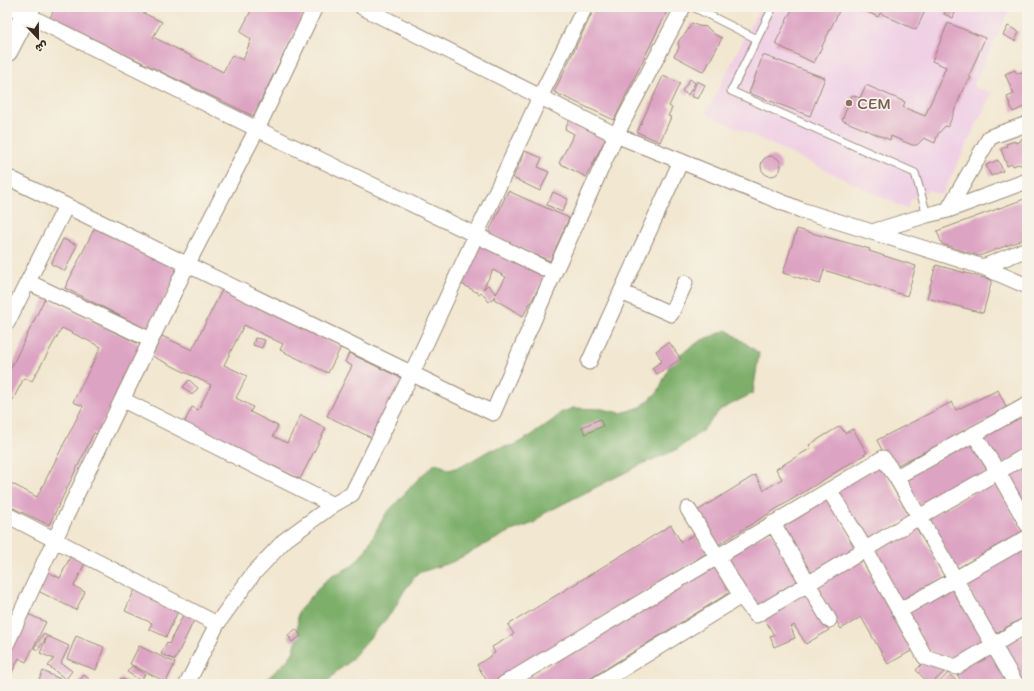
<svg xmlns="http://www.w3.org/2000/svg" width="1034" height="691" font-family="Itim,'Playpen Sans Arabic',sans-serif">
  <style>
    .built { fill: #f0d0e5 }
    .forest { fill: #7daf6a; stroke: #5c6c44 }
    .building { fill: #dda3c3; fill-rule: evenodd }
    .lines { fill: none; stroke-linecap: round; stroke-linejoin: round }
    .service-casing { stroke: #968877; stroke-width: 9 }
    .minor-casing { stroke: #968877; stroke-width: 17 }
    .secondary-casing { stroke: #968877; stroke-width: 23 }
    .service { stroke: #fff; stroke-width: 7 }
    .minor { stroke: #fff; stroke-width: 15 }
    .secondary { stroke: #fff; stroke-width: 21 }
    .education-dot { fill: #8d6e63; stroke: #f7f3e8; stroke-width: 1.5 }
    .labels { text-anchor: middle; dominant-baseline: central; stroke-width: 3.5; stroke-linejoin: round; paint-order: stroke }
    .education-label { font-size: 17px; fill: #785e54; stroke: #f7f3e8; text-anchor: start }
  </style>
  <rect width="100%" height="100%" fill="#f7f3e8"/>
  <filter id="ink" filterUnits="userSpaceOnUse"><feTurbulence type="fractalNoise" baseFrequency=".025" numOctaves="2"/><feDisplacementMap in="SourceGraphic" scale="8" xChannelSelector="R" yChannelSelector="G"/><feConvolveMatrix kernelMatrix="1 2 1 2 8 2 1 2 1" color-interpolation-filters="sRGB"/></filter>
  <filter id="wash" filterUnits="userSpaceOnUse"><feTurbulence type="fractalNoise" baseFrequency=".012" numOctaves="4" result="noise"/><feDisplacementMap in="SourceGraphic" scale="16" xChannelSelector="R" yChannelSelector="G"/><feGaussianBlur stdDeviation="0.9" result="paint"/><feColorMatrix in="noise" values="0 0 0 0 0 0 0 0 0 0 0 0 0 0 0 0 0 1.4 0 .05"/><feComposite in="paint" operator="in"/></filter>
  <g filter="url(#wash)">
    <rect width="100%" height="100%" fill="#f2e7d0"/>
    <path class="built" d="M 760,7 L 1011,7 L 973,86 L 992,93 L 942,195 L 929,190 L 911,199 L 907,209 L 706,113 Z"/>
    <path class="forest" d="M 727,330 L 759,353 L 753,393 L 720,410 L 702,431 L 676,450 L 644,463 L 545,513 L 534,523 L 511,531 L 452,562 L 418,573 L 404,591 L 393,611 L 347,664 L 337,671 L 326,684 L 261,684 C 269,677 291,659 294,650 C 298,638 297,625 298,612 L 324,582 L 332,576 L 352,566 L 365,551 L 385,515 L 419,478 L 436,463 L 450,470 L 466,464 L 490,450 L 514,445 L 532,435 L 553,420 L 560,413 L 573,408 L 602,409 L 621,413 L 641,407 L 658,392 L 670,365 L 679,355 L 700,341 Z"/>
    <g id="blocks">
      <path class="building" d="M 55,7 L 136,7 L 135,9 L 162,22 L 153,37 L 223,72 L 232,55 L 243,60 L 251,39 L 240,32 L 253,7 L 307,7 L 253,116 L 50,18 Z
        M 595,7 L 669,7 L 614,120 L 554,92 Z
        M 793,7 L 841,7 L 814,63 L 775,44 Z
        M 857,7 L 927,7 L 916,30 L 880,13 L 878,17 Z
        M 947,7 L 956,10 L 953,18 L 944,14 Z
        M 692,23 L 698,26 L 707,27 L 714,34 L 722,38 L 704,72 L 674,56 L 679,48 L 678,43 L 680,39 L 686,33 Z
        M 948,23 L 985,38 L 969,76 L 971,78 L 964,87 L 948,127 L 945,126 L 938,134 L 935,143 L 924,138 L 917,145 L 912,145 L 891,136 L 890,140 L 842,120 L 852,95 L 860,98 L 866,85 L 905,102 L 903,107 L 925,116 L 946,67 L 932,61 Z
        M 1008,26 L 1019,32 L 1015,41 L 1003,35 Z
        M 763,55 L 825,78 L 810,116 L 749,93 Z
        M 1015,70 L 1017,74 L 1027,70 L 1027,109 L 1025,110 L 1024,107 L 1013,112 L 1007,97 L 1014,94 L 1005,74 Z
        M 663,76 L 680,83 L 669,106 L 672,108 L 668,116 L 671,117 L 660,142 L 637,132 Z
        M 690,79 L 695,83 L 688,95 L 682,91 Z
        M 697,81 L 705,85 L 698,99 L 691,96 Z
        M 570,119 L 606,138 L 586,177 L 559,163 L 574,134 L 565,129 Z
        M 1027,136 L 1027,164 L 1022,166 L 1019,164 L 1013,166 L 1012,164 L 1007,166 L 1001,149 L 1007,146 L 1006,144 L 1015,141 L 1015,143 L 1021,141 L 1021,139 Z
        M 525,151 L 542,158 L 538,167 L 549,172 L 540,191 L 513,178 Z
        M761 166a10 10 0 1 1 20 0a10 10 0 1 1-20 0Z
        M 998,160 L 1003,171 L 991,176 L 986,165 Z
        M 508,191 L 569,218 L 550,261 L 488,234 Z
        M 553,192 L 568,199 L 562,212 L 547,205 Z
        M 1027,198 L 1027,238 L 979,256 L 942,244 L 937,231 Z
        M 96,225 L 180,269 L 148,330 L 65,288 Z
        M 797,229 L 870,249 L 869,251 L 916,266 L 907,296 L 824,270 L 820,284 L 783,273 Z
        M 63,239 L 77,245 L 65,271 L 51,264 Z
        M 483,240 L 546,275 L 523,316 L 494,299 L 495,296 L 489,302 L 481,292 L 480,294 L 451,278 L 467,268 ZM 493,270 L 506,277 L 496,294 L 488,285 L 483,289 Z
        M 936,265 L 992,280 L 983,313 L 927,298 Z
        M 222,290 L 341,347 L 328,373 L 280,350 L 283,344 L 244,325 L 224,365 L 247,376 L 236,398 L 253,407 L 250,412 L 278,426 L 273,436 L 287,443 L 301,415 L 326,428 L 300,479 L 184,423 L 192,407 L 198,410 L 211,385 L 152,356 L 162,336 L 192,350 Z
        M 45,298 L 141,345 L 97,434 L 94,433 L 49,525 L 7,505 L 7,481 L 37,497 L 83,406 L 73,402 L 101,347 L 62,328 L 32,381 L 24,378 L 7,411 L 7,371 L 9,372 Z
        M 255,338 L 265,340 L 262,348 L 253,345 Z
        M 669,342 L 681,359 L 657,374 L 652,368 L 662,361 L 656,351 Z
        M 349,353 L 403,379 L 374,439 L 327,416 L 352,366 L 345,362 Z
        M 189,380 L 198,388 L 192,395 L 183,387 Z
        M 998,390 L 1008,411 L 891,468 L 877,440 L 952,402 L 956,410 Z
        M 1027,409 L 1027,450 L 1000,466 L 982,435 Z
        M 600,419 L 603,426 L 585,434 L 582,427 Z
        M 840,426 L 845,433 L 853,429 L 867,453 L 718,545 L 697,511 L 755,475 L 764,490 L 782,479 L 776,469 L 811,448 L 809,445 Z
        M 971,441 L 988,472 L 923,510 L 905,479 Z
        M 1027,462 L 1027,512 L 1006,474 Z
        M 880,465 L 910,517 L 865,543 L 835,491 Z
        M 994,481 L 1024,533 L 957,570 L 928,518 Z
        M 827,497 L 857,549 L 812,575 L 782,523 Z
        M 671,525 L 681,542 L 695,534 L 707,553 L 494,684 L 489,684 L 477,665 L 495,653 L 492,647 L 514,634 L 508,625 Z
        M 916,525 L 945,577 L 900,603 L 871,551 Z
        M 771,531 L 801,583 L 756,608 L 726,556 Z
        M 1027,547 L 1027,616 L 994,634 L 965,582 Z
        M 71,555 L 85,563 L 74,586 L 85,592 L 76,610 L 34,589 L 44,570 L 60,578 Z
        M 861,558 L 913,650 L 888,664 L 861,617 L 841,629 L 815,584 Z
        M 715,564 L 732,591 L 581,684 L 518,684 Z
        M 136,587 L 180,607 L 166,637 L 149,629 L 152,623 L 125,611 Z
        M 954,588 L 984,643 L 954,659 L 929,651 L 908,613 Z
        M 806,592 L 829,630 L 806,644 L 794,625 L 791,627 L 795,638 L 774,647 L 770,636 L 774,635 L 764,618 Z
        M 23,612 L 46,622 L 26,662 L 19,658 L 9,679 L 7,678 L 7,645 Z
        M 184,613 L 195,618 L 175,660 L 161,654 L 167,642 L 169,644 Z
        M 296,629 L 301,636 L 292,642 L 288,635 Z
        M 1027,632 L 1027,684 L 1023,684 L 1002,646 Z
        M 43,634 L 69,646 L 61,663 L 72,671 L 66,679 L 48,666 L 54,659 L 40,653 L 47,637 L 38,650 L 34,648 Z
        M 76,636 L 104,647 L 96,670 L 67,659 Z
        M 139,646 L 175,663 L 166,682 L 130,664 Z
        M 989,651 L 1008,684 L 963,684 L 955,671 Z
        M 932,654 L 946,670 L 931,684 L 929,684 L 916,670 Z
        M 132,666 L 145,674 L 141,681 L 127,672 Z
        M 43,671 L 64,681 L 63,684 L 37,684 Z
        M 948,673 L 960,684 L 938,684 Z
        M 84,675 L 90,680 L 87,684 L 80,684 L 78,682 Z
        M 121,678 L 130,683 L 129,684 L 117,684 Z"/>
    </g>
  </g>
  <g filter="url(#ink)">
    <use href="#blocks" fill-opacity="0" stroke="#968877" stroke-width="1"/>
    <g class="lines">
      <g class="service-casing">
        <path id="service" d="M 693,7 L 757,39
          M 773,7 L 731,91 L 915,173 L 927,215"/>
      </g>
      <g class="minor-casing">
        <path id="minor" d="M 11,7 L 257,129 L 554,273
          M 362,7 L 616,135 L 801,210 L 872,232 L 927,215 L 948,210 L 1027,181
          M 7,177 L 493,413 L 554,273 L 616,135 L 683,7
          M 948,210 L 990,137 L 1027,124
          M 872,232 L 983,267 L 1027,286
          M 983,267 L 1027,249
          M 28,282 L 151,340
          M 621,292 L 671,314 L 685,283
          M 7,323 L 66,206
          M 589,362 L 681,161
          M 123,400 L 333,505
          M 974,434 L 998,472 L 1027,524
          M 896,477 L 1027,405
          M 829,490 L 865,549 L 925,657 L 956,667 L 1027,625
          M 688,509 L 741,596 L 756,615 L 919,517 L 1027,455
          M 7,515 L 217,624
          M 773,523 L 829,620
          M 899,611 L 1027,538
          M 7,643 L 55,539 L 187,265 L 257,129 L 315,7
          M 187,684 L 217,624 L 253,574 L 285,540 L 333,505 L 352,494 L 412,373 L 540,97 L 585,7
          M 504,684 L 883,458 L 896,477 L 1016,684
          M 598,684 L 741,596"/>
      </g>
      <g class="secondary-casing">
        <path id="secondary" d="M 7,51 L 30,7"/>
      </g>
      <use href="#service" class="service"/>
      <use href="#minor" class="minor"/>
      <use href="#secondary" class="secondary"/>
    </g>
  </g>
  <circle class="education-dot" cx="849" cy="103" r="4"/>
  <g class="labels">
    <g class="education-label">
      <text x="857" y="103">CEM</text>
    </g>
  </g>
  <rect width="1034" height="691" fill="none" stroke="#f7f3e8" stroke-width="24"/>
  <g transform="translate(38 38) rotate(158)" stroke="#f7f3e8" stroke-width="3" paint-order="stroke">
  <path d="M0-3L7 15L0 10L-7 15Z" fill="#3b2a1e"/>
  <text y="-6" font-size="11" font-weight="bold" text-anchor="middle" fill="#3b2a1e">ش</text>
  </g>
</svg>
